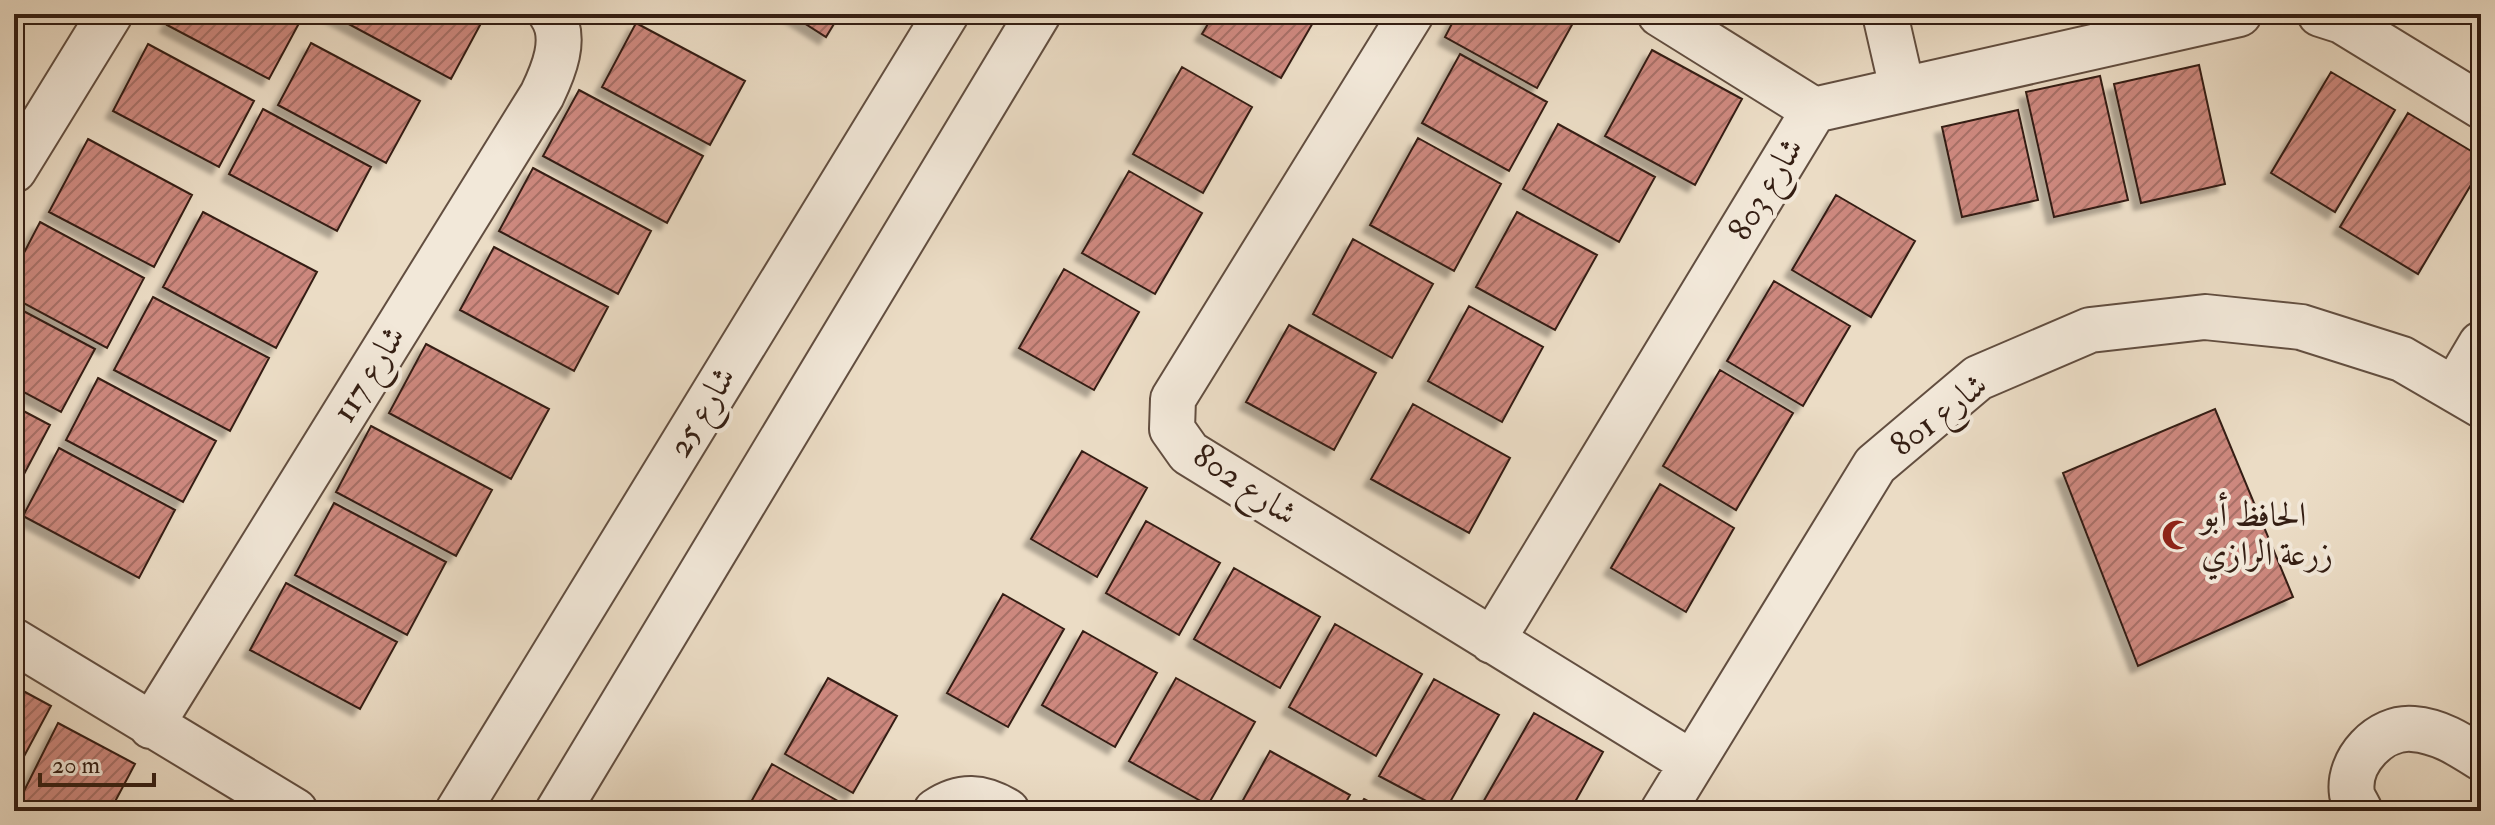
<svg xmlns="http://www.w3.org/2000/svg" width="2495" height="825" font-family="'IM FELL Double Pica',Amiri,serif">
  <style>
    .building { fill: url(#building-hatch); stroke: #341e13; stroke-width: 2; filter: url(#shadow) }
    .lines { fill: none; stroke-linecap: round; stroke-linejoin: round }
    .minor-casing { stroke: #624e40; stroke-width: 48 }
    .minor { stroke: #f2e8d9; stroke-width: 44 }
    .labels { text-anchor: middle; dominant-baseline: central; stroke-width: 8; stroke-linejoin: round; paint-order: stroke }
    .street-label { font-size: 34px; fill: #341e13; stroke: #f2e8d9 }
    .poi-label { font-size: 34px; fill: #341e13; stroke: #f2e8d9; text-anchor: start }
  </style>
  <defs>
    <pattern id="building-hatch" width="6" height="6" patternUnits="userSpaceOnUse" patternTransform="scale(2)"><rect width="6" height="6" fill="#cd887e"/><path d="M-1 1l2-2M0 6l6-6M5 7l2-2" fill="none" stroke="#a76f66"/></pattern>
    <filter id="shadow"><feDropShadow dx="-7" dy="7" stdDeviation="2" flood-color="#0004"/></filter>
  </defs>
  <rect width="100%" height="100%" fill="#ebdcc5"/>
  <filter id="stains"><feTurbulence type="fractalNoise" baseFrequency=".0025" numOctaves="4"/><feColorMatrix values="0 0 0 0 .2 0 0 0 0 .09 0 0 0 0 .02 0 0 0 .5 -.17"/></filter>
  <radialGradient id="worn" r=".72"><stop offset=".6" stop-color="#630" stop-opacity="0"/><stop offset="1" stop-color="#630" stop-opacity=".3"/></radialGradient>
  <path class="building" d="M 173,14 L 304,14 L 269,79 L 167,25 Z
    M 330,14 L 486,14 L 451,79 Z
    M 790,14 L 840,14 L 826,37 Z
    M 1214,14 L 1318,14 L 1281,78 L 1202,34 Z
    M 1457,14 L 1578,14 L 1537,88 L 1445,37 Z
    M 636,23 L 745,81 L 710,145 L 602,87 Z
    M 311,43 L 420,101 L 386,163 L 278,105 Z
    M 148,44 L 254,101 L 219,167 L 113,111 Z
    M 1652,50 L 1742,99 L 1695,185 L 1605,136 Z
    M 1460,54 L 1547,102 L 1509,171 L 1422,123 Z
    M 2199,65 L 2225,184 L 2141,203 L 2114,84 Z
    M 1182,67 L 1252,107 L 1203,193 L 1133,154 Z
    M 2331,72 L 2395,110 L 2335,212 L 2271,173 Z
    M 2100,76 L 2128,200 L 2054,217 L 2026,92 Z
    M 579,90 L 703,156 L 667,223 L 543,156 Z
    M 263,109 L 371,167 L 337,231 L 229,174 Z
    M 2018,110 L 2038,200 L 1962,217 L 1942,127 Z
    M 2408,113 L 2481,157 L 2481,168 L 2418,274 L 2340,227 Z
    M 1558,124 L 1655,177 L 1619,242 L 1523,189 Z
    M 1418,138 L 1501,184 L 1454,271 L 1370,225 Z
    M 88,139 L 192,195 L 154,267 L 49,212 Z
    M 533,168 L 651,231 L 618,294 L 499,231 Z
    M 1129,171 L 1202,213 L 1155,294 L 1082,253 Z
    M 1836,195 L 1915,241 L 1871,317 L 1792,270 Z
    M 203,212 L 317,272 L 276,348 L 163,287 Z
    M 1517,212 L 1597,255 L 1555,330 L 1476,287 Z
    M 40,222 L 144,278 L 107,348 L 14,298 L 14,272 Z
    M 1353,239 L 1433,284 L 1392,358 L 1313,314 Z
    M 494,247 L 608,307 L 574,371 L 460,310 Z
    M 1064,269 L 1139,312 L 1094,390 L 1019,348 Z
    M 1774,281 L 1850,326 L 1803,406 L 1727,361 Z
    M 153,297 L 269,358 L 230,431 L 114,370 Z
    M 14,306 L 95,349 L 61,412 L 14,387 Z
    M 1469,306 L 1543,347 L 1502,422 L 1428,381 Z
    M 1289,325 L 1376,373 L 1334,450 L 1246,402 Z
    M 426,344 L 549,409 L 511,479 L 389,413 Z
    M 1720,370 L 1793,413 L 1736,510 L 1663,466 Z
    M 98,378 L 216,441 L 183,502 L 66,440 Z
    M 1413,404 L 1510,458 L 1469,533 L 1371,479 Z
    M 14,406 L 50,425 L 14,493 Z
    M 2215,409 L 2293,597 L 2138,666 L 2063,473 Z
    M 371,426 L 492,490 L 456,556 L 336,492 Z
    M 59,448 L 175,510 L 139,578 L 23,516 Z
    M 1082,451 L 1147,488 L 1097,577 L 1031,539 Z
    M 1660,484 L 1734,528 L 1686,612 L 1611,568 Z
    M 334,503 L 446,562 L 407,635 L 295,575 Z
    M 1146,521 L 1220,563 L 1179,635 L 1106,593 Z
    M 1234,568 L 1320,617 L 1280,688 L 1194,639 Z
    M 286,583 L 397,642 L 360,709 L 250,650 Z
    M 1003,594 L 1064,629 L 1008,727 L 947,693 Z
    M 1335,624 L 1422,674 L 1376,756 L 1289,707 Z
    M 1083,631 L 1157,673 L 1115,747 L 1042,705 Z
    M 828,678 L 897,716 L 853,793 L 785,754 Z
    M 1176,678 L 1255,722 L 1208,805 L 1129,761 Z
    M 1434,679 L 1499,715 L 1445,811 L 1379,776 Z
    M 14,686 L 51,706 L 14,775 Z
    M 1534,713 L 1603,752 L 1570,811 L 1478,811 Z
    M 58,723 L 135,764 L 110,811 L 14,811 Z
    M 1270,751 L 1350,795 L 1341,811 L 1237,811 Z
    M 772,764 L 847,806 L 844,811 L 746,811 Z
    M 1364,799 L 1386,811 L 1357,811 Z"/>
  <g class="lines">
    <g class="minor-casing">
      <path id="minor" d="M 1411,14 L 1173,399 L 1172,429 L 1189,453 L 1692,763
        M 1660,14 L 1814,110
        M 1885,14 L 1902,88
        M 2320,14 L 2342,21 L 2481,106
        M 14,170 L 110,14
        M 2455,388 L 2481,344
        M 14,641 L 295,811
        M 1492,641 L 1814,110 L 2239,14
        M 151,726 L 542,95 C 553,72 568,38 551,14
        M 458,811 L 946,14
        M 558,811 L 1038,14
        M 936,811 C 961,794 982,796 1007,811
        M 1663,811 L 1875,465 L 1978,378 L 2090,330 L 2205,317 L 2301,327 L 2402,359 L 2481,405
        M 2360,811 C 2358,806 2353,799 2352,794 C 2347,761 2380,726 2413,729 C 2439,731 2459,744 2481,758"/>
    </g>
    <use href="#minor" class="minor"/>
  </g>
  <defs>
    <g id="mosque-bare" transform="scale(2.4)"><path d="M3.5-4.9A6 6 0 1 0 3.5 4.9A5 5 0 1 1 3.5-4.9Z" fill="#8f2418" stroke="#f2e8d9" stroke-width="2.5" paint-order="stroke"/></g>
  </defs>
  <g fill-rule="evenodd">
    <use href="#mosque-bare" x="2177" y="535"/>
  </g>
  <g class="labels">
    <g class="street-label">
      <text transform="translate(1766 189) rotate(-59)">شارع 803</text>
      <text transform="translate(369 374) rotate(-58)">شارع 117</text>
      <text transform="translate(702 412) rotate(-59)">شارع 25</text>
      <text transform="translate(1939 415) rotate(-38)">شارع 801</text>
      <text transform="translate(1245 485) rotate(34)">شارع 802</text>
    </g>
    <g class="poi-label">
      <text x="2201" y="515">الحافظ أبو<tspan x="2201" dy="39">زرعة الرازي</tspan></text>
    </g>
  </g>
  <rect width="2495" height="825" fill="none" stroke="#ebdcc5" stroke-width="48"/>
  <rect x="16" y="16" width="2463" height="793" fill="none" stroke="#341e13" stroke-width="4"/>
  <rect x="24" y="24" width="2447" height="777" fill="none" stroke="#341e13" stroke-width="2"/>
  <path d="M40 773v12h114v-12" fill="none" stroke="#341e13" stroke-width="4"/>
  <text x="52" y="773" font-size="24" fill="#341e13" stroke="#f2e8d9" stroke-width="6" paint-order="stroke">20 m</text>
  <rect width="100%" height="100%" filter="url(#stains)"/>
  <rect width="100%" height="100%" fill="url(#worn)"/>
</svg>
